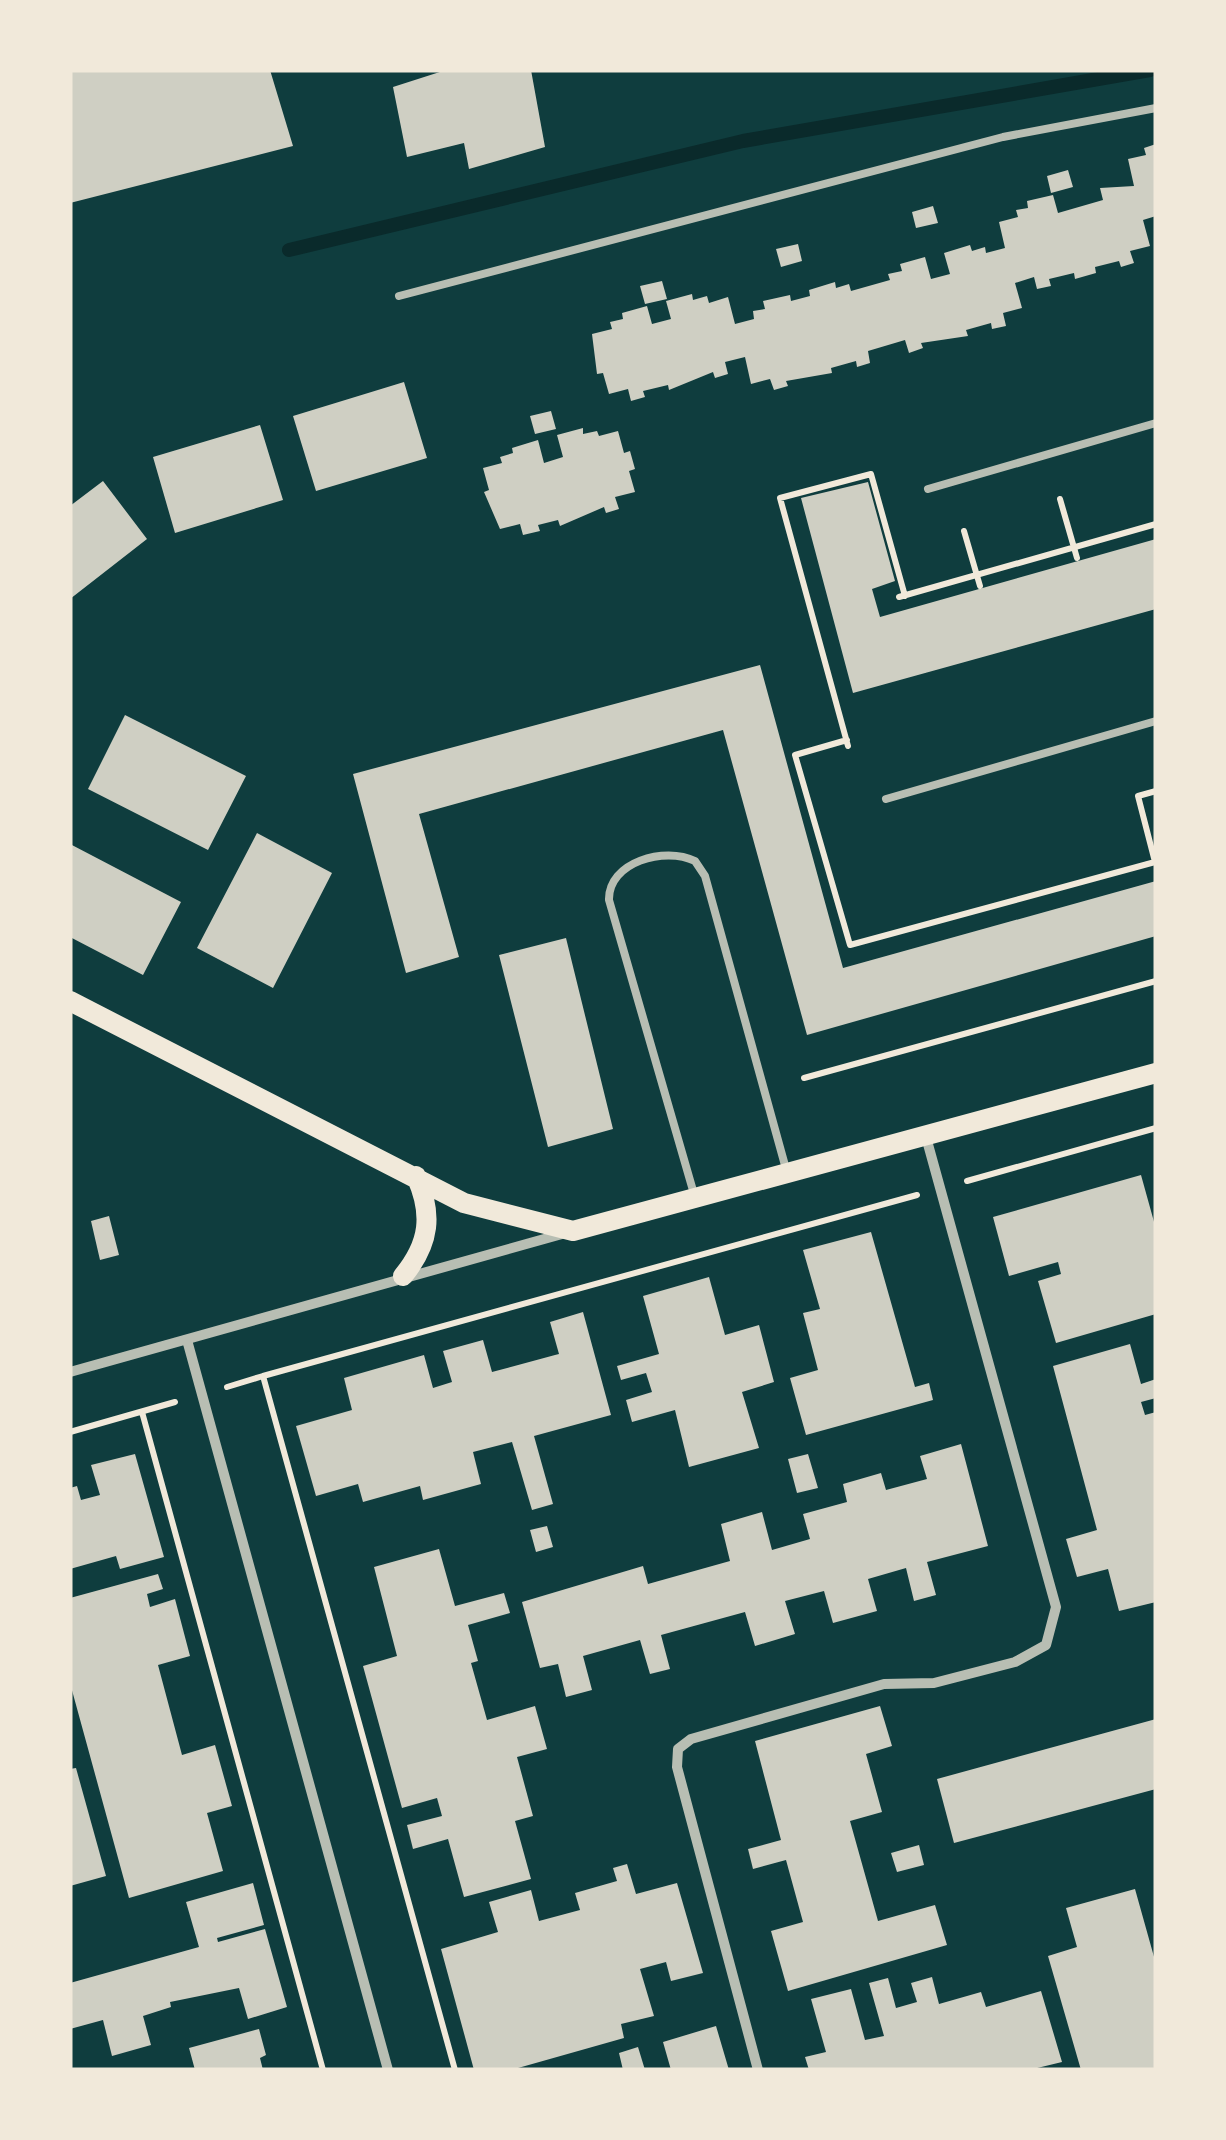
<svg xmlns="http://www.w3.org/2000/svg" width="1226" height="2140" font-family="'Asap Condensed',sans-serif">
  <style>
    .lines { fill: none; stroke-linecap: round; stroke-linejoin: round }
    .stream { stroke: #0a2a2b; stroke-width: 14 }
    .building { fill: #cfcfc3 }
    .path { stroke: #f1e9da; stroke-width: 6 }
    .service { stroke: #b8beb3; stroke-width: 8 }
    .minor { stroke: #b8beb3; stroke-width: 10 }
    .secondary { stroke: #f1e9da; stroke-width: 20 }
  </style>
  <rect width="100%" height="100%" fill="#0f3d3e"/>
  <g class="lines">
    <path class="stream" d="M 289,250 L 743,141 L 1150,70"/>
  </g>
  <path class="building" d="M 70,70 L 270,70 L 293,146 L 70,203 Z
    M 446,70 L 531,70 L 545,147 L 469,169 L 464,143 L 407,157 L 393,87 Z
    M 1156,144 L 1156,216 L 1143,220 L 1150,246 L 1130,251 L 1134,263 L 1121,267 L 1119,261 L 1095,267 L 1096,273 L 1075,279 L 1074,273 L 1049,279 L 1051,286 L 1037,289 L 1034,277 L 1015,283 L 1022,308 L 1003,313 L 1006,326 L 992,329 L 991,323 L 966,330 L 968,336 L 921,343 L 923,348 L 909,353 L 905,340 L 868,351 L 870,363 L 857,367 L 856,361 L 831,368 L 832,373 L 786,381 L 788,386 L 774,390 L 770,379 L 751,384 L 745,357 L 725,362 L 728,374 L 715,378 L 713,372 L 669,390 L 668,385 L 643,391 L 645,397 L 631,401 L 628,389 L 609,394 L 603,373 L 597,374 L 592,334 L 612,329 L 610,322 L 623,319 L 622,313 L 647,306 L 652,324 L 671,319 L 666,301 L 692,294 L 693,300 L 707,296 L 709,303 L 728,297 L 735,324 L 754,319 L 753,311 L 765,309 L 763,301 L 790,295 L 791,301 L 810,296 L 809,290 L 835,282 L 836,288 L 849,284 L 851,291 L 890,280 L 888,274 L 902,271 L 900,264 L 925,257 L 931,279 L 950,274 L 944,253 L 970,245 L 972,251 L 985,247 L 986,253 L 1005,248 L 999,222 L 1018,217 L 1016,210 L 1028,208 L 1027,201 L 1053,195 L 1058,213 L 1103,200 L 1100,188 L 1134,186 L 1128,159 L 1146,155 L 1144,148 Z
    M 1068,170 L 1073,187 L 1051,193 L 1047,176 Z
    M 933,206 L 938,223 L 916,228 L 912,212 Z
    M 798,244 L 802,261 L 781,267 L 776,249 Z
    M 662,281 L 667,299 L 645,304 L 640,286 Z
    M 404,382 L 427,458 L 316,491 L 293,416 Z
    M 551,411 L 556,429 L 535,434 L 530,416 Z
    M 260,425 L 283,500 L 175,533 L 153,457 Z
    M 583,428 L 583,434 L 597,431 L 599,436 L 618,431 L 624,453 L 630,451 L 635,469 L 629,471 L 635,492 L 615,497 L 619,509 L 606,513 L 604,507 L 560,526 L 558,520 L 538,525 L 540,531 L 523,535 L 520,524 L 500,529 L 484,492 L 489,490 L 483,468 L 502,463 L 500,457 L 513,453 L 512,448 L 538,440 L 544,463 L 563,457 L 557,435 Z
    M 103,481 L 147,539 L 70,599 L 70,506 Z
    M 868,482 L 895,581 L 872,589 L 880,617 L 1156,539 L 1156,609 L 853,693 L 801,498 Z
    M 760,665 L 843,968 L 1156,881 L 1156,936 L 807,1035 L 723,730 L 419,814 L 459,957 L 406,973 L 353,774 Z
    M 125,715 L 246,776 L 208,850 L 88,789 Z
    M 257,833 L 332,873 L 273,988 L 197,948 Z
    M 70,844 L 181,902 L 143,975 L 70,937 Z
    M 566,938 L 613,1129 L 548,1147 L 499,955 Z
    M 1141,1175 L 1156,1229 L 1156,1314 L 1056,1343 L 1038,1281 L 1061,1274 L 1058,1262 L 1009,1276 L 993,1217 Z
    M 109,1216 L 119,1255 L 100,1260 L 91,1221 Z
    M 871,1232 L 915,1387 L 929,1383 L 933,1400 L 806,1435 L 790,1378 L 818,1370 L 803,1313 L 820,1309 L 803,1250 Z
    M 709,1277 L 725,1335 L 759,1325 L 774,1382 L 742,1392 L 759,1448 L 689,1467 L 675,1410 L 632,1422 L 626,1400 L 652,1392 L 646,1373 L 621,1380 L 617,1366 L 659,1354 L 643,1296 Z
    M 583,1312 L 611,1415 L 534,1436 L 553,1504 L 532,1510 L 512,1442 L 473,1452 L 481,1484 L 423,1500 L 420,1486 L 363,1502 L 358,1484 L 316,1496 L 296,1426 L 352,1410 L 344,1378 L 424,1355 L 433,1388 L 452,1382 L 443,1351 L 483,1340 L 492,1372 L 555,1355 L 559,1354 L 550,1322 Z
    M 1130,1344 L 1141,1384 L 1156,1379 L 1156,1398 L 1141,1402 L 1145,1415 L 1156,1412 L 1156,1602 L 1119,1611 L 1108,1569 L 1077,1577 L 1066,1539 L 1097,1530 L 1053,1366 Z
    M 961,1444 L 988,1546 L 927,1562 L 936,1595 L 914,1601 L 906,1568 L 868,1579 L 877,1611 L 833,1623 L 824,1591 L 785,1601 L 795,1634 L 755,1646 L 745,1612 L 661,1635 L 670,1669 L 650,1674 L 640,1640 L 583,1656 L 592,1690 L 566,1697 L 558,1664 L 540,1668 L 522,1602 L 643,1566 L 648,1584 L 730,1561 L 721,1524 L 762,1512 L 772,1550 L 810,1539 L 803,1514 L 847,1502 L 843,1484 L 881,1473 L 886,1490 L 927,1479 L 920,1456 Z
    M 135,1454 L 164,1557 L 120,1569 L 116,1556 L 70,1569 L 70,1488 L 77,1486 L 81,1500 L 100,1495 L 91,1465 Z
    M 808,1454 L 818,1488 L 797,1493 L 788,1459 Z
    M 547,1526 L 553,1547 L 536,1552 L 530,1530 Z
    M 439,1549 L 455,1606 L 504,1593 L 510,1613 L 468,1625 L 478,1661 L 471,1663 L 487,1720 L 535,1706 L 547,1749 L 517,1757 L 533,1816 L 515,1821 L 531,1879 L 464,1897 L 448,1839 L 413,1849 L 407,1825 L 442,1816 L 437,1798 L 402,1808 L 363,1666 L 397,1656 L 374,1567 Z
    M 158,1574 L 163,1589 L 147,1594 L 150,1607 L 175,1599 L 190,1656 L 158,1665 L 182,1755 L 215,1745 L 232,1806 L 207,1813 L 223,1871 L 129,1898 L 70,1683 L 70,1598 Z
    M 880,1706 L 892,1746 L 866,1754 L 882,1812 L 850,1821 L 878,1921 L 935,1905 L 947,1945 L 788,1991 L 771,1931 L 803,1922 L 786,1860 L 753,1869 L 748,1849 L 781,1840 L 755,1741 Z
    M 1156,1719 L 1156,1789 L 954,1843 L 937,1779 Z
    M 76,1768 L 106,1876 L 70,1886 L 70,1769 Z
    M 919,1845 L 924,1865 L 897,1872 L 891,1853 Z
    M 627,1864 L 636,1894 L 677,1883 L 703,1973 L 671,1981 L 666,1962 L 640,1969 L 654,2016 L 621,2024 L 624,2038 L 511,2070 L 474,2070 L 441,1949 L 498,1932 L 489,1902 L 531,1890 L 539,1921 L 580,1910 L 575,1893 L 617,1881 L 613,1868 Z
    M 253,1883 L 264,1925 L 217,1938 L 218,1942 L 265,1929 L 287,2007 L 248,2019 L 239,1988 L 170,2002 L 171,2007 L 143,2016 L 151,2045 L 112,2056 L 103,2020 L 70,2029 L 70,1983 L 199,1947 L 186,1902 Z
    M 1135,1889 L 1156,1964 L 1156,2070 L 1081,2070 L 1048,1956 L 1077,1947 L 1066,1908 Z
    M 932,1977 L 939,2004 L 981,1992 L 986,2007 L 1041,1991 L 1062,2062 L 1029,2070 L 809,2070 L 805,2057 L 826,2052 L 811,1999 L 851,1989 L 865,2040 L 884,2036 L 869,1983 L 888,1978 L 896,2008 L 917,2002 L 911,1983 Z
    M 716,2026 L 729,2070 L 671,2070 L 663,2042 Z
    M 259,2029 L 266,2055 L 260,2058 L 263,2070 L 195,2070 L 189,2048 Z
    M 638,2047 L 645,2070 L 623,2070 L 619,2053 Z"/>
  <g class="lines">
    <path class="path" d="M 1060,499 L 1077,558
      M 964,531 L 980,586
      M 899,597 L 1156,524
      M 847,740 L 795,755 L 850,945 L 1155,862 L 1138,796 L 1156,791
      M 848,746 L 780,498 L 871,474 L 905,596
      M 804,1078 L 1156,981
      M 967,1181 L 1156,1128
      M 227,1387 L 263,1376
      M 142,1412 L 323,2070
      M 70,1432 L 175,1402
      M 455,2070 L 263,1376 L 917,1195"/>
    <path class="service" d="M 399,296 L 1003,137 L 1156,108
      M 928,489 L 1156,423
      M 886,799 L 1156,721
      M 694,1194 L 609,900 C 608,862 665,846 695,861 L 705,876 L 786,1169"/>
    <path class="minor" d="M 187,1340 L 388,2070
      M 70,1372 L 562,1234
      M 758,2070 L 677,1767 L 678,1749 L 691,1739 L 884,1684 L 934,1683 L 1015,1662 L 1046,1645 L 1056,1607 L 926,1137"/>
    <path class="secondary" d="M 70,1001 L 464,1203 L 573,1231 L 1156,1073
      M 403,1276 C 430,1243 433,1214 416,1176"/>
  </g>
  <rect width="1226" height="2140" fill="none" stroke="#f1e9da" stroke-width="145"/>
</svg>
